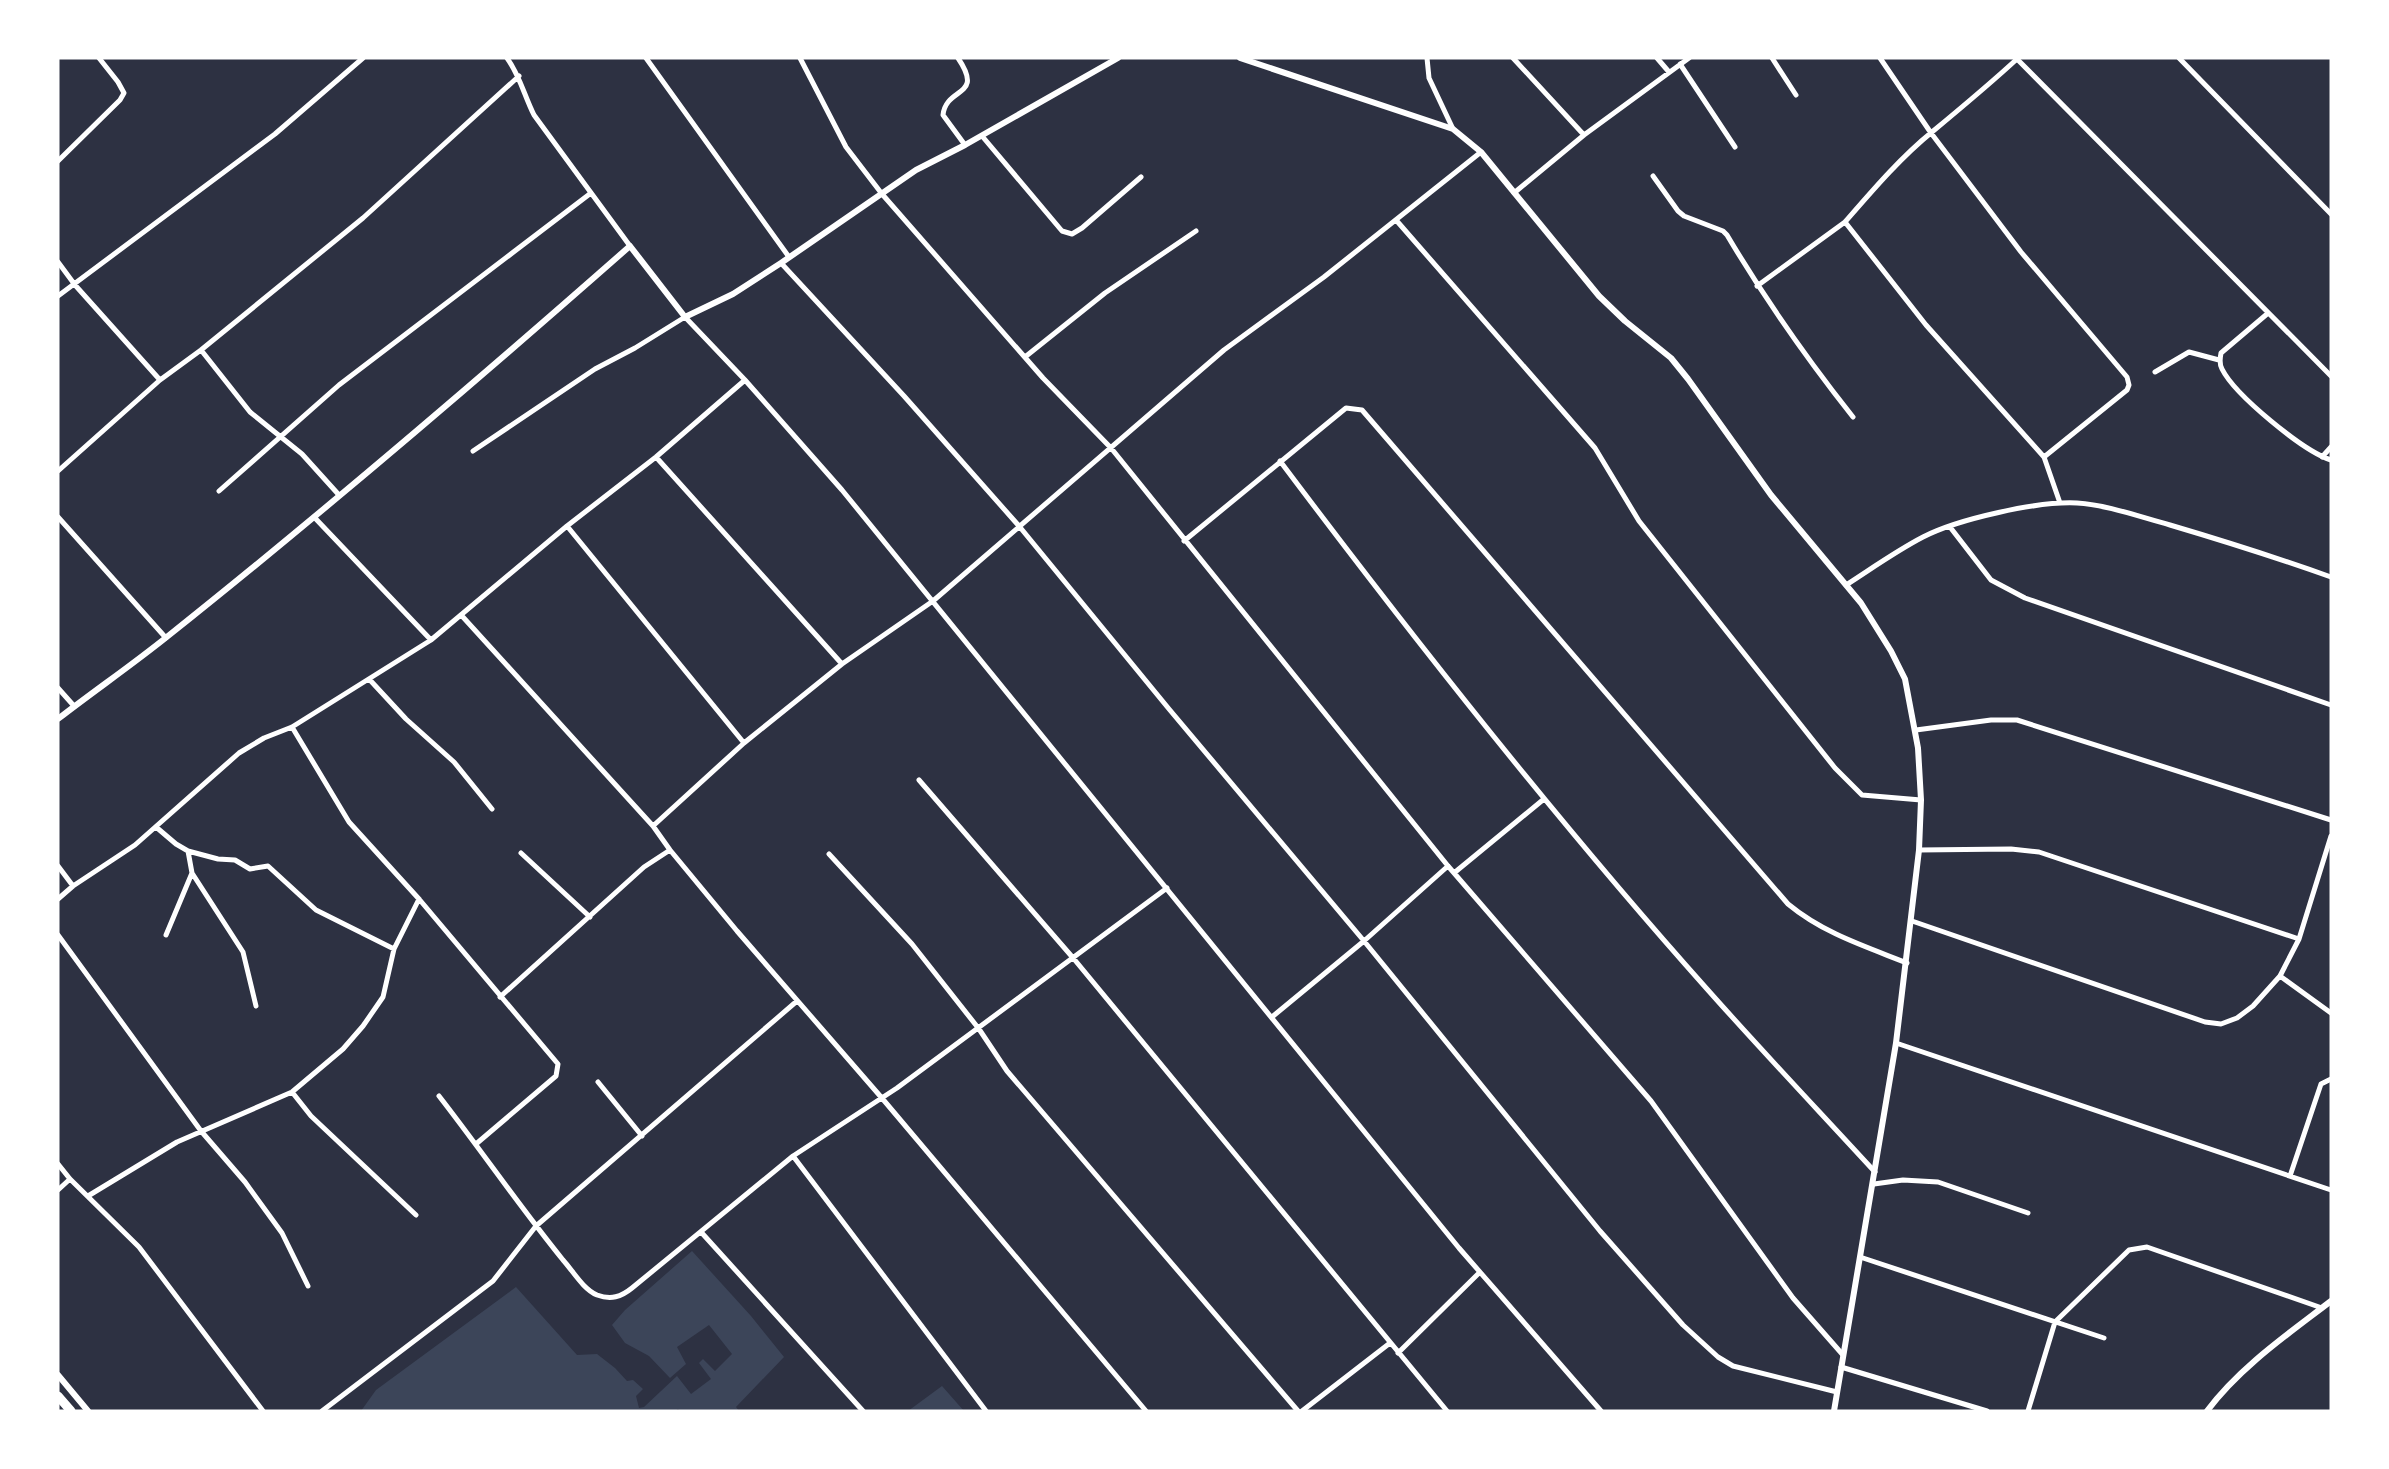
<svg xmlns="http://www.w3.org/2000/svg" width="2389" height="1469" font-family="Montserrat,sans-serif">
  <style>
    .green { fill: #3c4559 }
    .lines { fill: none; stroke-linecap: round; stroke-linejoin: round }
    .minor { stroke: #fff; stroke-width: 5 }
    .tertiary { stroke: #fff; stroke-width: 6 }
    .trunk { stroke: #fff; stroke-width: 9 }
  </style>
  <rect width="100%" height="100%" fill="#2d3142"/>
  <path class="green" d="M 692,1251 L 751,1316 L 784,1357 L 736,1407 L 739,1411 L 680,1411 L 678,1409 L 675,1411 L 361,1411 L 376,1390 L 516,1287 L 577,1355 L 597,1354 L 615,1368 L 627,1381 L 633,1380 L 643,1389 L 636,1396 L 639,1408 L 644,1407 L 677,1376 L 691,1394 L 711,1379 L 699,1363 L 703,1359 L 715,1371 L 732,1354 L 709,1325 L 677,1347 L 686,1364 L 670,1378 L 649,1356 L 625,1343 L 612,1325 L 625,1310 Z
    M 942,1386 L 964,1411 L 908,1411 Z"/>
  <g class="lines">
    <path class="minor" d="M 507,58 C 520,76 524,95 534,115 L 630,246
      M 646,58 L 789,257
      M 800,58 L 846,147 L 882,194 L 1043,378 L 1111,448 L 1448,866 L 1651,1101 L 1793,1298 L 1843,1355
      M 958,58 C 985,98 946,86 943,115 L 965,145
      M 1427,58 L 1429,78 L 1453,129
      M 1513,58 L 1584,135
      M 1657,58 L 1669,72
      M 1772,58 L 1796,95
      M 1880,58 L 1931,133 L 2021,252 L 2127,377 L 2129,385 L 2127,390 L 2044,457
      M 2018,58 C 1990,84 1961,108 1932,132 C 1900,158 1872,191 1845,222 L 1926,325 L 2044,457 L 2060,503
      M 2179,58 L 2331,214
      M 2017,59 L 2331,376
      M 1680,64 L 1735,147
      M 982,136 L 1062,231 L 1072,234 L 1082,228 L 1141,177
      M 58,161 L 120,100 L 124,93 L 118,82 L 99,58
      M 1653,176 L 1678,211 L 1684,216 L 1723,231 L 1727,235 C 1765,299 1807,359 1853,417
      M 1514,193 L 1584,135 L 1689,58
      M 1396,220 L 1595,448 L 1639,521 L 1835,768 L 1862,795 L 1921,800
      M 58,262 L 75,285 L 160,380
      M 781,263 L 904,396 L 1019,526 L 1169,709 L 1364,941 L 1600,1231 L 1683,1325 L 1718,1357 L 1733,1366 L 1837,1392
      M 1757,286 L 1845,222
      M 58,296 L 275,134 L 363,58
      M 2267,314 L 2221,353 C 2220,358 2219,364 2222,369 C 2235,395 2303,451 2331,460
      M 201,350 L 250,412 L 302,454 L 339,495
      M 1025,357 L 1105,293 L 1196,231
      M 2155,372 L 2189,352 L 2219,360
      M 473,451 L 595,369 L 635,348 L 685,317 L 745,380 L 842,490 L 1459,1248 L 1601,1411
      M 656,457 L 842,664
      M 2322,457 L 2331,447
      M 1280,461 C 1416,642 1556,820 1707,989 C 1762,1051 1819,1111 1875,1172
      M 58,471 L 160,380 L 201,350 L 363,218 L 519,76
      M 219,491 L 339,385 L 591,193
      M 58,517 L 166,638
      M 314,517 L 431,640
      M 567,526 L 744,743
      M 1950,527 L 1991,580 L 2025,598 L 2331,705
      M 1184,541 L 1346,408 L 1362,410 L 1788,904 C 1823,933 1864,946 1907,963
      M 1846,585 C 1871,569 1896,551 1923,537 C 1958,519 2038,501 2077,503 C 2108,505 2140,517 2170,525 C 2224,541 2278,558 2331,577
      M 462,616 L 653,826 L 670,850 L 737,931 L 881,1097 L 1146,1411
      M 369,679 L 406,719 L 454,762 L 492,809
      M 58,688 L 74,706
      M 292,727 L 349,822 L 419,899 L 558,1064 L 556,1076 L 476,1144
      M 1916,730 L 1991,720 L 2017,720 L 2331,820
      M 919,780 L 1074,959 L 1447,1411
      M 653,826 L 744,743 L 842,664 L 933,601 L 1224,350 L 1324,277 L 1481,152
      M 156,827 L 176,844 L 188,851 L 218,859 L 235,860 L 250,869 L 268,866 L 316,910 L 394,949
      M 1919,850 L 2011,849 L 2039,852 L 2299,939
      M 188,851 L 192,873 L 243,952 L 256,1006
      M 521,853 L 590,917
      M 829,854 L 912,944 L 979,1029 L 1007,1071 L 1298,1411
      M 58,866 L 73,886
      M 1454,873 L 1544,799
      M 58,899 L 73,886 L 135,845 L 239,753 L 264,738 L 292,727 L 431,640 L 567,526 L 656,457 L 745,380
      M 1912,921 L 2205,1022 L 2221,1024 L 2237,1018 L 2253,1006 L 2280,976 L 2299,939 L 2331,836
      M 58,935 L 201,1131 L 245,1182 L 282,1233 L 308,1286
      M 166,935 L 192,873
      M 2280,976 L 2331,1013
      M 500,997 L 644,867 L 670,850
      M 1272,1017 L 1364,941 L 1448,866
      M 1896,1043 L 2331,1190
      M 598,1082 L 642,1136
      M 292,1092 L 311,1116 L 416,1215
      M 439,1096 C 481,1150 520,1207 563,1260 C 573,1271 583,1289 597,1295 C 611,1300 621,1297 632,1288 L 793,1156 L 897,1088 L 1167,888
      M 793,1156 L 986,1411
      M 58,1164 L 70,1179 L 139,1247 L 263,1411
      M 2290,1176 L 2321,1084 L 2331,1079
      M 1874,1184 L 1903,1180 L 1938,1182 L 2028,1213
      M 58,1190 L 70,1179
      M 88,1196 L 177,1142 L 292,1092 L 343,1049 L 363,1026 L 383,997 L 394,949 L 419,899
      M 701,1232 L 863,1411
      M 1860,1257 L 2104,1338
      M 1398,1353 L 1480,1272
      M 1841,1367 L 1987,1411
      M 322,1411 L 493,1281 L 536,1226 L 797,1001
      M 1302,1411 L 1390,1343
      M 2028,1411 L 2055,1322 L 2129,1250 L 2147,1247 L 2322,1308"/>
    <path class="tertiary" d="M 1240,58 L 1453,129 L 1481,152 L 1599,296 L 1625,321 L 1671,358 L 1688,379 L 1771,495 L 1861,603 L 1891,651 L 1905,679 L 1918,748 L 1921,800 L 1919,850 L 1896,1043 L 1834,1411
      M 58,719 C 94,691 132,665 168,636 C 326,510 479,379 630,246 L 685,317 L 733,294 L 781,263 L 916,170 L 965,145 L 1118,58
      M 58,1375 L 88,1411
      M 2207,1411 C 2240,1367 2288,1334 2331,1301"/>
    <path class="trunk" d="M 58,1396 L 71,1411"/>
  </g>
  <rect width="2389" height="1469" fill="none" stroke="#ffffff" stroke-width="119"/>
</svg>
